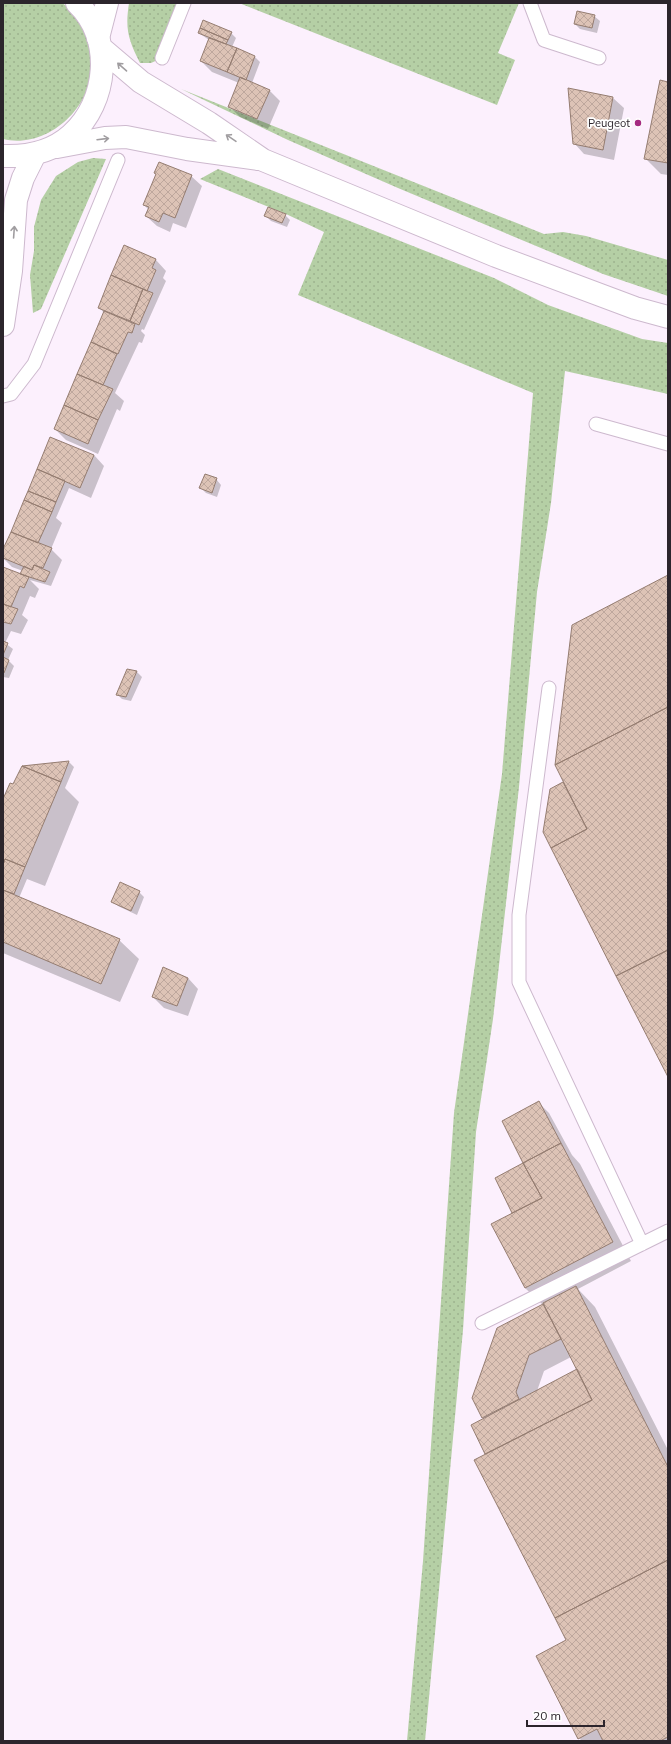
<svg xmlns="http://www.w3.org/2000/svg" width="671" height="1744" font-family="Mulish,sans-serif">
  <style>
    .grass { fill: url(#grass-dots) }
    .shadow { fill: #0003; fill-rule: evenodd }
    .building { fill: url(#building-cross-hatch); stroke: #957d71 }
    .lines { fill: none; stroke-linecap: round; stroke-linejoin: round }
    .lane-casing { stroke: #cdb9ce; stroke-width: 15 }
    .secondary-casing { stroke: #cdb9ce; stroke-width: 24 }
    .primary-casing { stroke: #cdb9ce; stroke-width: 24 }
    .lane { stroke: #fff; stroke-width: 13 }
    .secondary { stroke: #fff; stroke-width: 22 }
    .primary { stroke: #fff; stroke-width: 22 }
    .oneway { stroke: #a09da0 }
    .poi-dot { fill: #a52b81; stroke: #fff; stroke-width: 1.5 }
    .labels { text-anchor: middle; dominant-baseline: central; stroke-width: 3.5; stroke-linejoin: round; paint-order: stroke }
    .poi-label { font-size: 11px; fill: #2c252c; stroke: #fff; text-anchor: end }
  </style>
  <defs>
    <pattern id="grass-dots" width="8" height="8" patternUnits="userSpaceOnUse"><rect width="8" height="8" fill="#b5cfa5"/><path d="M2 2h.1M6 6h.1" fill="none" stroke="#9cb28e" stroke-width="1.8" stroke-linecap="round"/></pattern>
    <pattern id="building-cross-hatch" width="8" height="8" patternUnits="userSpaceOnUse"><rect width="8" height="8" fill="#ddc3b6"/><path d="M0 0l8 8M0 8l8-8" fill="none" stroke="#bea79d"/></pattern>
  </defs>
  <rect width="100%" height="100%" fill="#fcf0fd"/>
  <path class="grass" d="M 3,3 L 62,3 L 65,5 C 80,21 89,37 92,59 C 96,104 49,150 3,139 Z
    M 129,3 L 180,3 L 162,58 L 151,63 L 140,63 C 128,39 125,29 129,3 Z
    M 239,3 L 519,3 L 498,53 L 515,60 L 497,105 Z
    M 181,89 L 544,234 L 563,232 L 586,236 L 668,260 L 668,296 L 603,274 L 398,188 L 288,140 Z
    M 93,158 L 106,159 L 41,309 L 33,313 L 30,275 L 34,251 L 34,227 L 41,200 L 56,176 L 78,162 Z
    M 218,169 L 494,278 L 548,305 L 642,339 L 668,343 L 668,394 L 565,371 L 551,503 L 537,592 L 519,787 L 493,1019 L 476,1132 L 463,1330 L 425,1741 L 407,1741 L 423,1561 L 454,1113 L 502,774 L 533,393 L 298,295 L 324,232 L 286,214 L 200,179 Z"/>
  <path class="shadow" d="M 594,16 L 600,21 L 597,33 L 580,29 L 575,24 Z
    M 199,33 L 231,33 L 236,38 L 232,47 L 255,57 L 260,62 L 252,83 L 269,90 L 280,101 L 268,129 L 240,117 L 230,107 L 239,83 L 212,72 L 201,61 L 209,40 Z
    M 668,83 L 668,175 L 661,174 L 646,159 Z
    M 569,89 L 613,98 L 624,108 L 614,160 L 584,154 L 574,143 Z
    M 191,176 L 202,186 L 186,228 L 173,223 L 170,232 L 157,226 L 146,216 L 149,210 L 144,205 Z
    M 265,215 L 285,215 L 290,220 L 287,227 L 271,221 Z
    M 125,247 L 156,260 L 166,271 L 163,278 L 166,281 L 144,330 L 142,329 L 141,331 L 145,335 L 142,343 L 139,342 L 115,393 L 124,401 L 120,411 L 117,409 L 98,454 L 66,440 L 55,429 L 104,313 L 99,307 Z
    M 94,455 L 104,466 L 91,498 L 69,488 L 56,518 L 62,523 L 51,549 L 62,560 L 51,586 L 30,580 L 39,589 L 35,598 L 30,596 L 22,615 L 28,620 L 21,634 L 11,631 L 5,643 L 13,649 L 8,660 L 14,666 L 9,678 L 3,677 L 3,568 L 21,575 L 23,571 L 12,567 L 3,558 L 3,552 L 25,501 Z
    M 216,479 L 221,485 L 217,497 L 206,493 L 201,488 Z
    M 668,576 L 668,1074 L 563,783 L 567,787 Z
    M 128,670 L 137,672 L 142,677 L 131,701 L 122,699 L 117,694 Z
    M 69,762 L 74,767 L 65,788 L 79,802 L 45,886 L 27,879 L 19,898 L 119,940 L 139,959 L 120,1002 L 3,953 L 3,802 L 23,766 Z
    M 139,892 L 144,897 L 137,915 L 118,906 L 113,901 Z
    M 188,978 L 198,989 L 188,1016 L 164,1008 L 153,997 Z
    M 539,1103 L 549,1113 L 572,1155 L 580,1164 L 631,1261 L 578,1289 L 595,1307 L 668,1450 L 668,1741 L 582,1741 L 579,1738 L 567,1641 L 472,1425 L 484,1419 L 473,1398 L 543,1305 L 525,1288 L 513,1212 ZM 571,1357 L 579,1374 L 537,1391 L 544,1371 Z"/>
  <path class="building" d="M 577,11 L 595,15 L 592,28 L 574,24 Z
    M 203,20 L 232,32 L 228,40 L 200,28 Z
    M 200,28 L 228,40 L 226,44 L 198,33 Z
    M 209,38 L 237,48 L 227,72 L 200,61 Z
    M 237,48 L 255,56 L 246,80 L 227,72 Z
    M 240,77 L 270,90 L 257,119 L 228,107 Z
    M 660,80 L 668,82 L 668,163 L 644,159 Z
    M 568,88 L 613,97 L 603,150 L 573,144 Z
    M 159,162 L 192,175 L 175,218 L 163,213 L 159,222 L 145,216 L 149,207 L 143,205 L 156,174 L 154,173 Z
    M 268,207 L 286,214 L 282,223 L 264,216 Z
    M 124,245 L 156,259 L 152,268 L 156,270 L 147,291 L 111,275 Z
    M 111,275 L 143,289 L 130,321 L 98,308 Z
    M 143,289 L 153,293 L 139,325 L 130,321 Z
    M 104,311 L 135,324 L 132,333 L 128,332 L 118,354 L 91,342 Z
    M 91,342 L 117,354 L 103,385 L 77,374 Z
    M 77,374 L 113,389 L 98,420 L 64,405 Z
    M 64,405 L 98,420 L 88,444 L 54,429 Z
    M 50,437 L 94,455 L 80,488 L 37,469 Z
    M 37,469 L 65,481 L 56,502 L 28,491 Z
    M 205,474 L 217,478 L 212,493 L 199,488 Z
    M 28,491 L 56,502 L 52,512 L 24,500 Z
    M 24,500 L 52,512 L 38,543 L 11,532 Z
    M 11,532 L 52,548 L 43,568 L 34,565 L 32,570 L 3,558 L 3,549 Z
    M 34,565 L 50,572 L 45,582 L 20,574 L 24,566 L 32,570 Z
    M 3,567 L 29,577 L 24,588 L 20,586 L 11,607 L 3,604 Z
    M 668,575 L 668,707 L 555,765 L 572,625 Z
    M 3,604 L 18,609 L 11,624 L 3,622 Z
    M 3,641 L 8,643 L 3,655 Z
    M 3,657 L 9,660 L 4,673 L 3,673 Z
    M 127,669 L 137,671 L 126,697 L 116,695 Z
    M 668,707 L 668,950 L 616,976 L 551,848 L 587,829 L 555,765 Z
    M 69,761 L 61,782 L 22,766 Z
    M 22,766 L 61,782 L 25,867 L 5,859 L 3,865 L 3,799 L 10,783 L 13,784 Z
    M 563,782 L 587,829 L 551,848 L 543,832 L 550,789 Z
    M 5,859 L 25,867 L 14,894 L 3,890 L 3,865 Z
    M 120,882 L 140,891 L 131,911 L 111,902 Z
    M 3,890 L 120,939 L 101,984 L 3,942 Z
    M 668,950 L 668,1077 L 616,976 Z
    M 163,967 L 188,978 L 177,1006 L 152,997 Z
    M 539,1101 L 561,1143 L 523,1163 L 502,1121 Z
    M 561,1143 L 613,1242 L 525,1288 L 491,1224 L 542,1198 L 523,1163 Z
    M 523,1163 L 542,1198 L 512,1213 L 495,1178 Z
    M 576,1286 L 668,1467 L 668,1560 L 555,1618 L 474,1460 L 592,1400 L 543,1303 Z
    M 543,1304 L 561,1339 L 529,1355 L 516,1392 L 519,1399 L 482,1418 L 472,1398 L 497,1328 Z
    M 577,1369 L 592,1400 L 485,1454 L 471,1425 Z
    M 668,1560 L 668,1737 L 660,1741 L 603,1741 L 597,1729 L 578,1739 L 536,1656 L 566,1640 L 555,1618 Z"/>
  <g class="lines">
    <g class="lane-casing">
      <path id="lane" d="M 530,3 L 544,40 L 599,58
        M 162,58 L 184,3
        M 3,396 L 11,394 L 34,364 L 118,160
        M 596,424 L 668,444
        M 549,688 L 519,915 L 519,982 L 642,1244
        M 482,1323 L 668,1231"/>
    </g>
    <g class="secondary-casing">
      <path id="secondary" d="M 98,38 L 107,3"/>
    </g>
    <g class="primary-casing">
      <path id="primary" d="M 101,48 L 141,82 L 209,123 L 263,160 L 496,256 L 635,308 L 668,317
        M 57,147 L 105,138 L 126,137 L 187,149 L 258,159
        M 3,156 C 28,157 52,152 71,135 C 108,102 114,38 77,3
        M 3,325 L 11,271 L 16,200 L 23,178 L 35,154"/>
    </g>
    <use href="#lane" class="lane"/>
    <use href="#secondary" class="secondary"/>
    <use href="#primary" class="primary"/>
  </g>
  <defs><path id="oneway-shaft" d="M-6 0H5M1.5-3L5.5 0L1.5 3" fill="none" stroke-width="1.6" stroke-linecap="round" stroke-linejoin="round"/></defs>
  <g class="oneway">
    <use href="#oneway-shaft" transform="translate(122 67) rotate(-139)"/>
    <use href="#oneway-shaft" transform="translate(231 138) rotate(-146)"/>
    <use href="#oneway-shaft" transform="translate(103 139) rotate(-7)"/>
    <use href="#oneway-shaft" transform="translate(14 232) rotate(-86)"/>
  </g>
  <circle class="poi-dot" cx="638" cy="123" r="4"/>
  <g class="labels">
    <g class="poi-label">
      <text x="630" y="123">Peugeot</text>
    </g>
  </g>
  <rect width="671" height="1744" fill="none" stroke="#2c252c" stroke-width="8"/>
  <path d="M527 1720v6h77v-6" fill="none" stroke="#2c252c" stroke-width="2"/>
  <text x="533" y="1720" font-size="12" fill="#2c252c" stroke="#ffffff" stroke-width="3" paint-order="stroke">20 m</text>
</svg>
